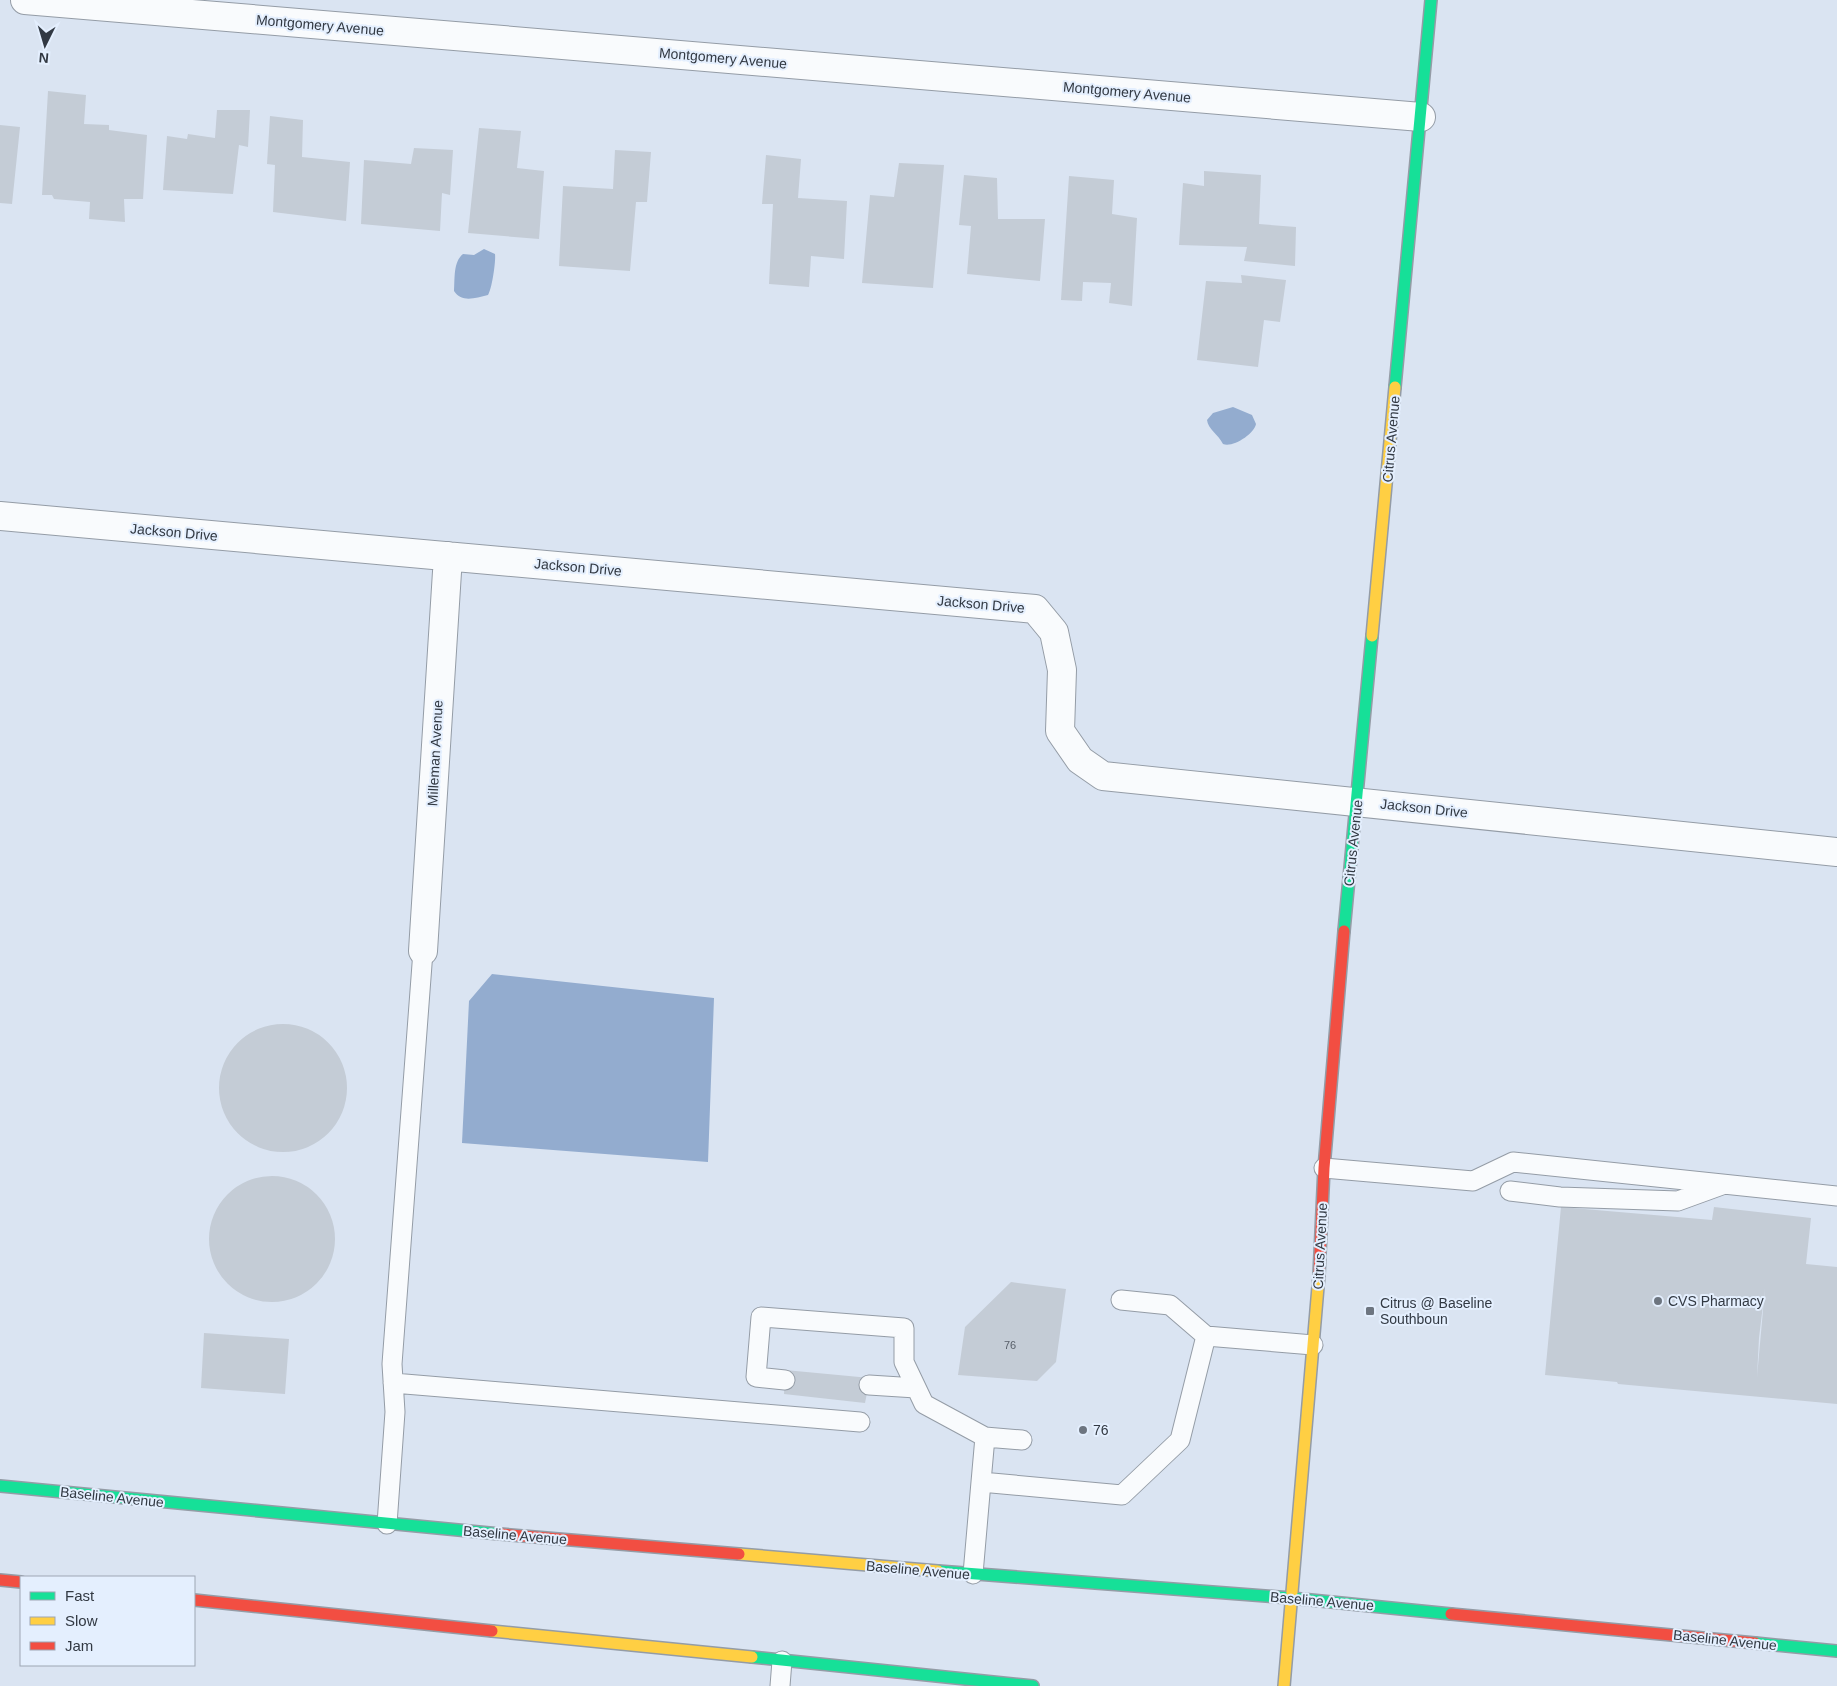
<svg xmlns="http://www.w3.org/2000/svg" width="1837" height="1686" font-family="Helvetica,sans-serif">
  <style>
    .water { fill: #93accf }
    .building { fill: #c4ccd6; fill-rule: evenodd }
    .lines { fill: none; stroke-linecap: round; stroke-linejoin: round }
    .lane-casing { stroke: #949ca6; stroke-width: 21 }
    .street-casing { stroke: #949ca6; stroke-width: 30 }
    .fast-casing { stroke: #949ca6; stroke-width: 14 }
    .slow-casing { stroke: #949ca6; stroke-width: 14 }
    .jam-casing { stroke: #949ca6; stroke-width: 14 }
    .lane { stroke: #f9fbfd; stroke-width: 19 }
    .street { stroke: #f9fbfd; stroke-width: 28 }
    .fast { stroke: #16e098; stroke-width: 11 }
    .slow { stroke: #ffcf43; stroke-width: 11 }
    .jam { stroke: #f24e42; stroke-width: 11 }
    .poi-dot { fill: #6d7580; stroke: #e4effe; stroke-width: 2 }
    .labels { text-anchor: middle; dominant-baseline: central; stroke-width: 4; stroke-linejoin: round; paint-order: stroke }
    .number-label { font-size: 11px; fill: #59606a }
    .street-label { font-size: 14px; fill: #323943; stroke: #e4effe }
    .poi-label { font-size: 14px; fill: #323943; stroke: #e4effe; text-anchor: start }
  </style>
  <rect width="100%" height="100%" fill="#dae4f2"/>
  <path class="water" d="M 484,249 L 495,254 C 496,261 492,289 488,295 C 475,298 462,303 454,291 C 455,279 453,262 463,254 L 474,255 Z
    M 1233,407 L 1252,415 L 1256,424 C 1254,434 1233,448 1223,444 C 1218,434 1208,429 1207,420 L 1213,413 Z
    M 492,974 L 714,998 L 708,1162 L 462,1143 L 469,1001 Z"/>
  <path class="building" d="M 48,91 L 86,95 L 84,124 L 109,125 L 109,130 L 147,135 L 143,199 L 124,199 L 125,222 L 89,219 L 90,202 L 54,199 L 52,195 L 42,195 Z
    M 217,110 L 250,110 L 248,147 L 239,145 L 233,194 L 163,190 L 167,136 L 187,139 L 188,134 L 215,138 Z
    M 270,116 L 303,120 L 302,157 L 350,162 L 346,221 L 273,212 L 275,165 L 267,164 Z
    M 0,125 L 20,127 L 12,204 L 0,203 Z
    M 479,128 L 521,131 L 517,168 L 544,171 L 539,239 L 468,233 Z
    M 414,148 L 453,150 L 450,195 L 442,193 L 440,231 L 361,224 L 364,160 L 411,164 Z
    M 615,150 L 651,152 L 647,202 L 636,202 L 630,271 L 559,266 L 563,186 L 613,189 Z
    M 766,155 L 801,159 L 798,198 L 847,201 L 844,259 L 811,256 L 809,287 L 769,284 L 773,204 L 762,204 Z
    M 899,163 L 944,165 L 933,288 L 862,283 L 870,195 L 894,197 Z
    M 1204,171 L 1261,175 L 1259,224 L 1296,227 L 1295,266 L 1244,261 L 1247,247 L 1179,245 L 1183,183 L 1204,186 Z
    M 964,175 L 997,178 L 998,219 L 1045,219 L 1040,281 L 967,274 L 971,226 L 959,225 Z
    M 1069,176 L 1114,180 L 1112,214 L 1137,218 L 1132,306 L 1109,303 L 1111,283 L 1083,282 L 1082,301 L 1061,300 Z
    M 1241,275 L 1286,280 L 1280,322 L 1264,320 L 1258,367 L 1197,360 L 1206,281 L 1242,283 Z
    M219 1088a64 64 0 1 1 128 0a64 64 0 1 1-128 0Z
    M209 1239a63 63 0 1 1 126 0a63 63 0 1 1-126 0Z
    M 1561,1207 L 1712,1220 L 1714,1207 L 1811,1218 L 1806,1264 L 1837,1267 L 1837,1404 L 1618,1384 L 1617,1382 L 1545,1375 ZM 1765,1288 L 1757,1377 L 1759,1338 Z
    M 1011,1282 L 1066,1289 L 1056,1362 L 1037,1381 L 958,1375 L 965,1327 Z
    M 204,1333 L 289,1339 L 285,1394 L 201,1388 Z
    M 785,1370 L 870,1378 L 865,1403 L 784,1394 Z"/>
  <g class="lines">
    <g class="lane-casing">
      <path id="lane" d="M 1324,1168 L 1473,1181 L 1513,1162 L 1837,1196
        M 1510,1191 L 1560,1197 L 1678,1201 L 1722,1185
        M 1121,1300 L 1170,1305 L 1206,1336
        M 785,1380 L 756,1377 L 761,1317 L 904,1328 L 904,1362 L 924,1404 L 985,1437 L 1022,1440
        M 393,1383 L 860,1422
        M 869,1385 L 916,1388
        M 981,1482 L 985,1437
        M 387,1524 L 395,1412 L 392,1364 L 423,951
        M 973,1574 L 981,1482 L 1122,1495 L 1180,1440 L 1206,1336 L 1313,1345
        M 780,1686 L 782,1661"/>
    </g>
    <g class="street-casing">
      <path id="street" d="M 25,0 L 1421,117
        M 0,516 L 1035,609 L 1054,632 L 1062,670 L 1060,731 L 1080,760 L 1103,776 L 1837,852
        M 423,951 L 448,556"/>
    </g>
    <g class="fast-casing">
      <path id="fast" d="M 1395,387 L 1431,0
        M 1344,931 L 1372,636
        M 0,1486 L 500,1534
        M 938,1571 L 1291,1598 L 1451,1614
        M 1755,1643 L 1837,1651
        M 752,1657 L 1033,1686"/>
    </g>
    <g class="slow-casing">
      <path id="slow" d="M 1372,636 L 1395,387
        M 739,1554 L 938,1571
        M 492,1631 L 752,1657
        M 1284,1686 L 1319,1275"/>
    </g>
    <g class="jam-casing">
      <path id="jam" d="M 1319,1275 L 1324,1168 L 1344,931
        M 500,1534 L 739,1554
        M 0,1580 L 21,1582
        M 194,1600 L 492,1631
        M 1451,1614 L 1755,1643"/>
    </g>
    <use href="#lane" class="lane"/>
    <use href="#street" class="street"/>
    <use href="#fast" class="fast"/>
    <use href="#slow" class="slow"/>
    <use href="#jam" class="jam"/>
  </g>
  <g class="poi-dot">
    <circle cx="1658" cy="1301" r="5"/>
    <rect x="1365" y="1306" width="10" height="10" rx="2.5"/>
    <circle cx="1083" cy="1430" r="5"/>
  </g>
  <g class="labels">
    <g class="number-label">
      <text x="1010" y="1345">76</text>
    </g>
    <g class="street-label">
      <text transform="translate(320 25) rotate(5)">Montgomery Avenue</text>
      <text transform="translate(723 58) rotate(5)">Montgomery Avenue</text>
      <text transform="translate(1127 92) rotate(5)">Montgomery Avenue</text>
      <text transform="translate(1391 439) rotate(-85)">Citrus Avenue</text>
      <text transform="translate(174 532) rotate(5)">Jackson Drive</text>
      <text transform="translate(578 567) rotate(5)">Jackson Drive</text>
      <text transform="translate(981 604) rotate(5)">Jackson Drive</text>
      <text transform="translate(435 753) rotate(-87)">Milleman Avenue</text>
      <text transform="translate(1424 808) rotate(6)">Jackson Drive</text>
      <text transform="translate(1353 843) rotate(-84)">Citrus Avenue</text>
      <text transform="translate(1320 1246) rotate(-87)">Citrus Avenue</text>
      <text transform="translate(112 1497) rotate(6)">Baseline Avenue</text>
      <text transform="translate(515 1535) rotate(5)">Baseline Avenue</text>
      <text transform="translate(918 1570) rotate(5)">Baseline Avenue</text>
      <text transform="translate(1322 1601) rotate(5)">Baseline Avenue</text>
      <text transform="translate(1725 1640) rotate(6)">Baseline Avenue</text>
    </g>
    <g class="poi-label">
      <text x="1668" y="1301">CVS Pharmacy</text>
      <text x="1380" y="1303">Citrus @ Baseline<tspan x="1380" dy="16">Southboun</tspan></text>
      <text x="1093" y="1430">76</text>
    </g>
  </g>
  <rect x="20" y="1576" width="175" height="90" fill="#e4effe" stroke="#9da6b3"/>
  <rect x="30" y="1592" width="25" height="8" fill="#16e098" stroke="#9da6b3"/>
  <text x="65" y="1601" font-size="15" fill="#323943">Fast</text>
  <rect x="30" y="1617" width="25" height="8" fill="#ffcf43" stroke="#9da6b3"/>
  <text x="65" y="1626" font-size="15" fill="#323943">Slow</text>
  <rect x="30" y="1642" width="25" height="8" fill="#f24e42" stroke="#9da6b3"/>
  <text x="65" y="1651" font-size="15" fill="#323943">Jam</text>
  <g transform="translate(45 45) rotate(185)" stroke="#e4effe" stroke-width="4" paint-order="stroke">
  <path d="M0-4L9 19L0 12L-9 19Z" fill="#323943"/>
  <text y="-8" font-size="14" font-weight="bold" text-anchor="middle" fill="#323943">N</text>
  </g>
</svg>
